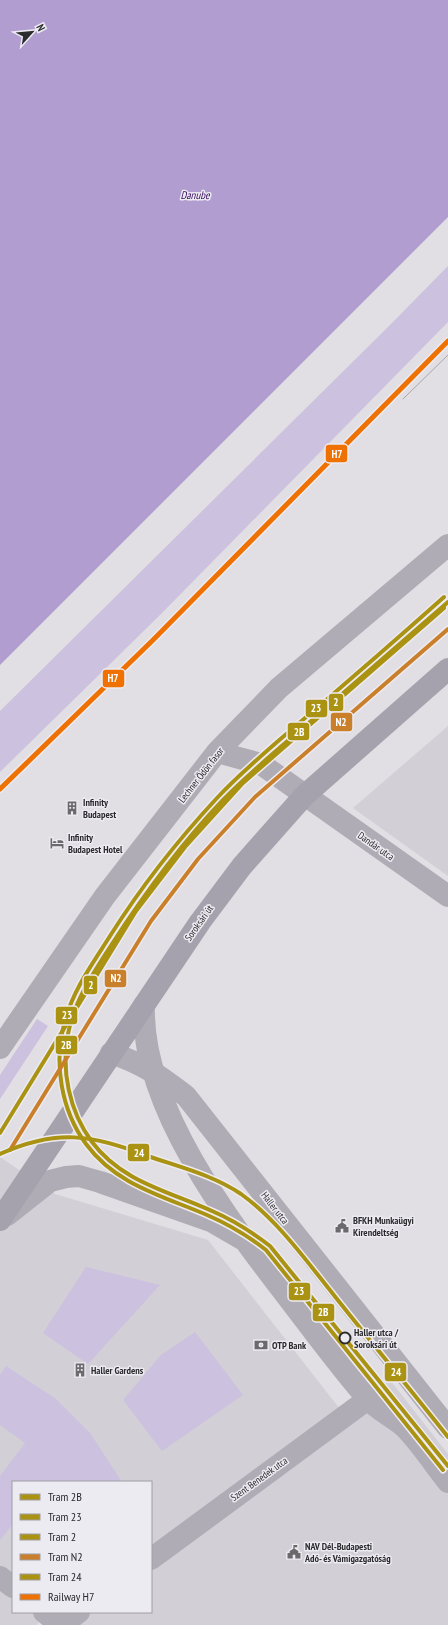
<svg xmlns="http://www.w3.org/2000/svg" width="448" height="1625" font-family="'PT Sans Narrow',sans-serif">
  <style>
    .built { fill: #d2cfd7; fill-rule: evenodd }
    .green { fill: #ccc1de }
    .water { fill: #b19dcf }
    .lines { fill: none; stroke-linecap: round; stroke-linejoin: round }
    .minor { stroke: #b0acb6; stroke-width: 22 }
    .tertiary { stroke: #b0acb6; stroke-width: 22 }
    .secondary { stroke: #a6a2ad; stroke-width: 22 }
    .tram { stroke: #aaa7ac; stroke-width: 1 }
    .rail-1-casing { stroke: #edebf2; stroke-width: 8 }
    .rail-1 { stroke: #ee7101; stroke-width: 5 }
    .tram-1-casing { stroke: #edebf2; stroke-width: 7 }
    .tram-2-casing { stroke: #edebf2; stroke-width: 7 }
    .tram-3-casing { stroke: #edebf2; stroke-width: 7 }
    .tram-4-casing { stroke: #edebf2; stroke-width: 7 }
    .tram-5-casing { stroke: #edebf2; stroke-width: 7 }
    .tram-1 { stroke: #aa9212; stroke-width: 4 }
    .tram-2 { stroke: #aa9212; stroke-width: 4 }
    .tram-3 { stroke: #aa9212; stroke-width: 4 }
    .tram-4 { stroke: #ca802a; stroke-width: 4 }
    .tram-5 { stroke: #aa9212; stroke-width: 4 }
    .stop-dot { fill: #edebf2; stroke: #2b2a2c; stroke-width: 2 }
    .labels { text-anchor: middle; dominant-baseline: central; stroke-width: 3; stroke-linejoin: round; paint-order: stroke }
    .street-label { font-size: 10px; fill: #2b2a2c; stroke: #edebf2 }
    .poi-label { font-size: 10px; font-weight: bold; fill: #2b2a2c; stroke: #edebf2; text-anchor: start }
    .stop-label { font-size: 10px; font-weight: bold; fill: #2b2a2c; stroke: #edebf2; text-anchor: start }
    .water-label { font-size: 11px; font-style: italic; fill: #380c60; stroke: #edebf2 }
    .line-badge { stroke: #edebf2; stroke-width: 1.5 }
    .badge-label { font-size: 11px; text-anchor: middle; font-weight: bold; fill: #fff }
  </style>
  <rect width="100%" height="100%" fill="#e1dfe3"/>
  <path class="built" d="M 448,726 L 448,876 L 353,808 Z
    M 0,1157 L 55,1194 L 208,1240 L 343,1413 L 390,1380 L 448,1454 L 448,1625 L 51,1625 L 42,1618 L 37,1625 L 0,1625 ZM 13,1482 L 151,1482 L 151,1612 L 13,1612 Z"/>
  <path class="green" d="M 448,266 L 448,322 L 161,614 L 0,772 L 0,711 L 389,326 Z
    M 37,1019 L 48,1026 L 0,1099 L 0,1075 Z
    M 86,1267 L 160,1285 L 88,1364 L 43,1333 Z
    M 195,1332 L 243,1395 L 162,1451 L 123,1400 L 161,1355 Z
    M 6,1366 L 56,1399 L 90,1433 L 122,1482 L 13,1482 L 13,1524 L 0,1540 L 0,1476 L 25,1443 L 0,1425 L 0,1375 Z"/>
  <path class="water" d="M 0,0 L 448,0 L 448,217 L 0,665 Z"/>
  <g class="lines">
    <path class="minor" d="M 217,752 L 261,764 L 448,896
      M 0,1048 L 105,896 L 217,752 L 279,688 L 448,545
      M 151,1559 L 368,1399
      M 0,1577 L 13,1587
      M 44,1612 L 60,1625
      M 62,1625 L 79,1612"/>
    <path class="tertiary" d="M 144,1005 C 140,1107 232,1225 292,1303 C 316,1334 340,1367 367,1398 C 376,1409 391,1416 402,1425 C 417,1438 435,1466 448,1482
      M 111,1053 C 144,1064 158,1075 186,1096 L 448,1428
      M 7,1215 L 50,1181 L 66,1177 L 79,1176 L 100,1182 L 211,1221 L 242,1239"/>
    <path class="secondary" d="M 0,1220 L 200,922 L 242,866 L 304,796 L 448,669"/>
    <path class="tram" d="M 403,399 L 448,355"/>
    <g class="rail-1-casing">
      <path id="rail-1" d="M 0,789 L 153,640 L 448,341"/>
    </g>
    <use href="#rail-1" class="rail-1"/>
    <g class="tram-1-casing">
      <path id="tram-1" d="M 448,602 C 402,642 356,682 311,721 C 281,747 250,772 223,800 C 181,844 145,893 112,944 C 94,972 74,1001 68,1034 C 61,1070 69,1111 92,1142 C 122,1182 168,1191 212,1211 C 233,1220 252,1232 270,1246 L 448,1466"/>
    </g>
    <g class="tram-2-casing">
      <path id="tram-2" d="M 443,1470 L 266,1250 C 248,1236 228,1224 207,1215 C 163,1196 116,1185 86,1144 C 61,1110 53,1062 65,1021 C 73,990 93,963 110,936 C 141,887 177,841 217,798 C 244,769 275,744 305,718 C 352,678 398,638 444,597"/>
    </g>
    <g class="tram-3-casing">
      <path id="tram-3" d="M 0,1133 L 136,911 L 185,847 L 243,783 L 444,608"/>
    </g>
    <g class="tram-4-casing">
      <path id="tram-4" d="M 10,1150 L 151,921 L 198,859 L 255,797 L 448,629"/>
    </g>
    <g class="tram-5-casing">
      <path id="tram-5" d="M 0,1154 C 58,1128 91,1135 148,1156 C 179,1167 213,1175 241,1194 C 277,1220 305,1259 333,1294 C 371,1342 410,1389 448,1437"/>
    </g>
    <use href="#tram-1" class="tram-1"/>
    <use href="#tram-2" class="tram-2"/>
    <use href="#tram-3" class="tram-3"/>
    <use href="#tram-4" class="tram-4"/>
    <use href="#tram-5" class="tram-5"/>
  </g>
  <defs>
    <g id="building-bare" transform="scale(1.08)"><path d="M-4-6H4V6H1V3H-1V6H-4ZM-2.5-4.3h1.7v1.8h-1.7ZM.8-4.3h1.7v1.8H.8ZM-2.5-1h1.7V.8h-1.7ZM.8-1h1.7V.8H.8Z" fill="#6b696c" stroke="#edebf2" stroke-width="2.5" paint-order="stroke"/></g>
    <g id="hotel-bare" transform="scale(1.08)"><path d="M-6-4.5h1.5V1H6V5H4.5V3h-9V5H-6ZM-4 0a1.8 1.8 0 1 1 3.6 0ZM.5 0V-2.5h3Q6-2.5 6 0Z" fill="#6b696c" stroke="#edebf2" stroke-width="2.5" paint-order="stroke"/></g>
    <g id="civic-bare" transform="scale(1.08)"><path d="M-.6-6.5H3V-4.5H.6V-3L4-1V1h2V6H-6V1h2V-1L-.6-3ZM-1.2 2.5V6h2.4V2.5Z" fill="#6b696c" stroke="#edebf2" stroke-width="2.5" paint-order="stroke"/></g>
    <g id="bank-bare" transform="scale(1.08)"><path d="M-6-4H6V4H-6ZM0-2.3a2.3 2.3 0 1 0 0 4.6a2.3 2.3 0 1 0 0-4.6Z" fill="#6b696c" stroke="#edebf2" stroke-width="2.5" paint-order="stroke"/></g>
  </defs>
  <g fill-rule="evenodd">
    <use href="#building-bare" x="72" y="808"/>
    <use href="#hotel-bare" x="57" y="843"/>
    <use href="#civic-bare" x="342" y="1226"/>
    <use href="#bank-bare" x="261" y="1345"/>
    <use href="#building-bare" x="80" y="1370"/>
    <use href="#civic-bare" x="294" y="1552"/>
  </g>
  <circle class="stop-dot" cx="345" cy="1338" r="5.5"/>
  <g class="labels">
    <g class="street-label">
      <text transform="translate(201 775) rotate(-52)">Lechner Ödön fasor</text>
      <text transform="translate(376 846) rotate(35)">Dandár utca</text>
      <text transform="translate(199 923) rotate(-55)">Soroksári út</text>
      <text transform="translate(275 1208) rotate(52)">Haller utca</text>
      <text transform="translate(259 1479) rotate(-36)">Szent Benedek utca</text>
    </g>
    <g class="poi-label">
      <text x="83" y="802">Infinity<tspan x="83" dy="12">Budapest</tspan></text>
      <text x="68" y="837">Infinity<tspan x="68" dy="12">Budapest Hotel</tspan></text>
      <text x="353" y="1220">BFKH Munkaügyi<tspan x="353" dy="12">Kirendeltség</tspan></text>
      <text x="272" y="1345">OTP Bank</text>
      <text x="91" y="1370">Haller Gardens</text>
      <text x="305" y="1546">NAV Dél-Budapesti<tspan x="305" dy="12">Adó- és Vámigazgatóság</tspan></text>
    </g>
    <g class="stop-label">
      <text x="354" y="1332">Haller utca /<tspan x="354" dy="12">Soroksári út</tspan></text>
    </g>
    <g class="water-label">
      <text x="195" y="195">Danube</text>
    </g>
  </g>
  <g class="line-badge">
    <rect x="325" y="444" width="23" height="19" rx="4" fill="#ee7101"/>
    <rect x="102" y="669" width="23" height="19" rx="4" fill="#ee7101"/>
    <rect x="328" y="693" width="16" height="19" rx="4" fill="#aa9212"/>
    <rect x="305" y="699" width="23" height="19" rx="4" fill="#aa9212"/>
    <rect x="330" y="712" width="23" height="20" rx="4" fill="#ca802a"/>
    <rect x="287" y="722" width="23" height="19" rx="4" fill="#aa9212"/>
    <rect x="104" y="969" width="23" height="19" rx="4" fill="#ca802a"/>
    <rect x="83" y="975" width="15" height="20" rx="4" fill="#aa9212"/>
    <rect x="55" y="1006" width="23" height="19" rx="4" fill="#aa9212"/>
    <rect x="55" y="1035" width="23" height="20" rx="4" fill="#aa9212"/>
    <rect x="127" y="1143" width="23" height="19" rx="4" fill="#aa9212"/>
    <rect x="288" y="1282" width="23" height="19" rx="4" fill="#aa9212"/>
    <rect x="312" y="1303" width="23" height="19" rx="4" fill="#aa9212"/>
    <rect x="384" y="1362" width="23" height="20" rx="4" fill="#aa9212"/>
  </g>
  <g class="badge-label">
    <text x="337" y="458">H7</text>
    <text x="113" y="682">H7</text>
    <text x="336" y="706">2</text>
    <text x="316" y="712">23</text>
    <text x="341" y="726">N2</text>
    <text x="299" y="736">2B</text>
    <text x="116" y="982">N2</text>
    <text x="91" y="989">2</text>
    <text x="67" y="1019">23</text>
    <text x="66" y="1049">2B</text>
    <text x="139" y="1157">24</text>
    <text x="299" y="1295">23</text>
    <text x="323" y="1316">2B</text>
    <text x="396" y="1376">24</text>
  </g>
  <rect x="12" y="1481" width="140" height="132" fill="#edebf2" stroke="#9f9ea3"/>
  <rect x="20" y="1494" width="20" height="6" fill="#aa9212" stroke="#9f9ea3"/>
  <text x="48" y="1501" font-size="12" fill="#2b2a2c">Tram 2B</text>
  <rect x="20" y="1514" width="20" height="6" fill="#aa9212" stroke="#9f9ea3"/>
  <text x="48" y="1521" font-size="12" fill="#2b2a2c">Tram 23</text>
  <rect x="20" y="1534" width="20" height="6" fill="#aa9212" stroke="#9f9ea3"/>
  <text x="48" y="1541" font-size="12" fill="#2b2a2c">Tram 2</text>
  <rect x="20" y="1554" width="20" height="6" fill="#ca802a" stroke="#9f9ea3"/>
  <text x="48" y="1561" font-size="12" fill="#2b2a2c">Tram N2</text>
  <rect x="20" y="1574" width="20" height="6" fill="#aa9212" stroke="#9f9ea3"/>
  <text x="48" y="1581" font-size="12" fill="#2b2a2c">Tram 24</text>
  <rect x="20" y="1594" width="20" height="6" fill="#ee7101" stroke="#9f9ea3"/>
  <text x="48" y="1601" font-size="12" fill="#2b2a2c">Railway H7</text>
  <g transform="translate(32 32) rotate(63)" stroke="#edebf2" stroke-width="3" paint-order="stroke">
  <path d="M0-3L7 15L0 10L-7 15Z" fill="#2b2a2c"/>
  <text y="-6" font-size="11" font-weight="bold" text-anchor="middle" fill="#2b2a2c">N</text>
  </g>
</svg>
